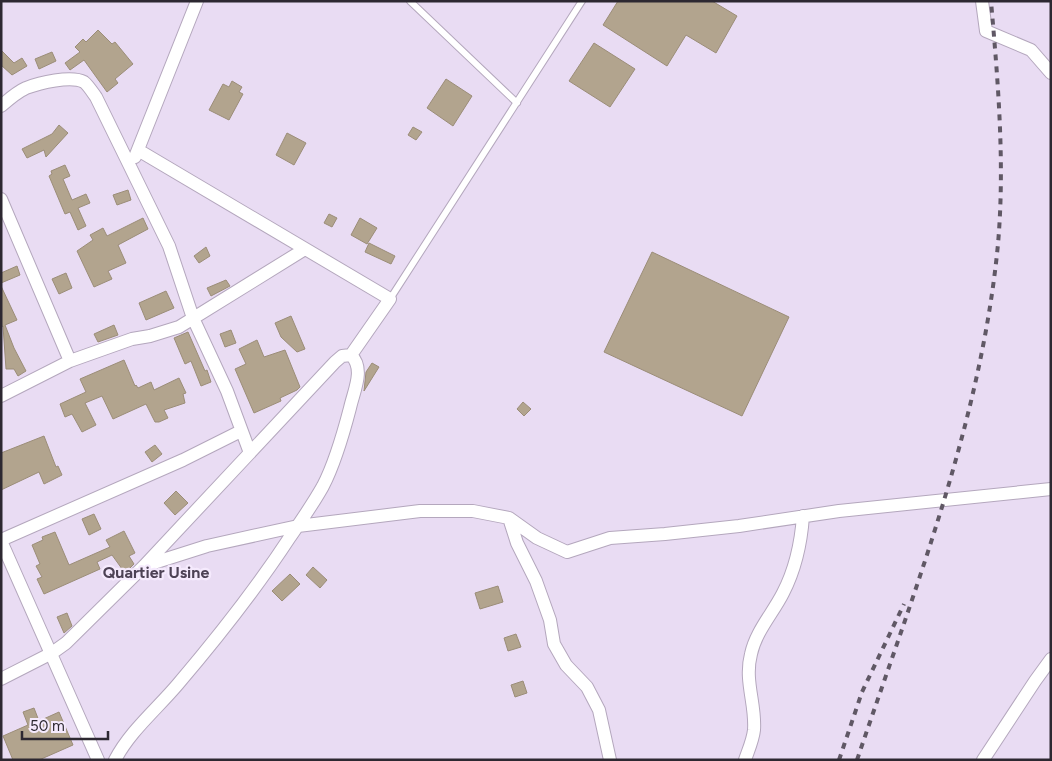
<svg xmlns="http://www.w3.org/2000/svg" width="1052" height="761" font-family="Figtree,sans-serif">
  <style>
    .building { fill: #b2a48e; stroke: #9b8d78 }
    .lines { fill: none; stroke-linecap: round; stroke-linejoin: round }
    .service-casing { stroke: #b4a7bd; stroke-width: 8 }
    .minor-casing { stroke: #b4a7bd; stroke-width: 14 }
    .service { stroke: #fff; stroke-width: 6 }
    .minor { stroke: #fff; stroke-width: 12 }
    .rail { stroke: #605865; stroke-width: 4; stroke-dasharray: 6 6; stroke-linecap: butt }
    .labels { text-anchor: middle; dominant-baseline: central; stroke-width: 4.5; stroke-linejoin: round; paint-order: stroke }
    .neighbourhood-label { font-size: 16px; font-weight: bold; fill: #4d4255; stroke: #f5eafd }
  </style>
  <rect width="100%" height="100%" fill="#e9dcf3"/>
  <path class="building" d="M 618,1 L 712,1 L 737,16 L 716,53 L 686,35 L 667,66 L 603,25 Z
    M 98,30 L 112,44 L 115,42 L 133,64 L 115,79 L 118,83 L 107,92 L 84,60 L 70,70 L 65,63 L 80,52 L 75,47 L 83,39 L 86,42 Z
    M 594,43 L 635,69 L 610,107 L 569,81 Z
    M 1,50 L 14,63 L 22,58 L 27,66 L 12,75 L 1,65 Z
    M 52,52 L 56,61 L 39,69 L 35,59 Z
    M 446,79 L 472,96 L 453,126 L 427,108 Z
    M 232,81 L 242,87 L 239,92 L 243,94 L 229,120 L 209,110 L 223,84 L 229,87 Z
    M 59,125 L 68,133 L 46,157 L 44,150 L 27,158 L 22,149 L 52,134 Z
    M 413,127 L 422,132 L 416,140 L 408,135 Z
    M 287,133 L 306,143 L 294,165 L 276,155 Z
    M 65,165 L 70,176 L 63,179 L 72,200 L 86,194 L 90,203 L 78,208 L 86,226 L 78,230 L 70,212 L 65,214 L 49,176 L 52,174 L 51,171 Z
    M 128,190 L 131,200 L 117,205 L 113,195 Z
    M 329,214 L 337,218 L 332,227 L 324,223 Z
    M 143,218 L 148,229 L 118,245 L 126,263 L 108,271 L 112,279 L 94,287 L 77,251 L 93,240 L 90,235 L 103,228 L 107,236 Z
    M 360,218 L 377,228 L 367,244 L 351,235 Z
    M 369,243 L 395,256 L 391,264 L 365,252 Z
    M 206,247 L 210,256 L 199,263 L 194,256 Z
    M 652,252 L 789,317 L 742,416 L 604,352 Z
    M 17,266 L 20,275 L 1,283 L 1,273 Z
    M 66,273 L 72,288 L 59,294 L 52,279 Z
    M 226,280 L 230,286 L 211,296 L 207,288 Z
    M 1,286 L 17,320 L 5,325 L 14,348 L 26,371 L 18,376 L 14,369 L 6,369 L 3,326 L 1,327 Z
    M 166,291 L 174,308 L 146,320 L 139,303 Z
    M 291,316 L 305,349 L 297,352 L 281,337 L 275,323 Z
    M 114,325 L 118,335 L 98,342 L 94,334 Z
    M 231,330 L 236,343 L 225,347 L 220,334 Z
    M 188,332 L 205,371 L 207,370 L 211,382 L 201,386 L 191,361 L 185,364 L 174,338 Z
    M 257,340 L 264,357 L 285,350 L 300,387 L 297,390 L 280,398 L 281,401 L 254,413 L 235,369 L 246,364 L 239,349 Z
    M 124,360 L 135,386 L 136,385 L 138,388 L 151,382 L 154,390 L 179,378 L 186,393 L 183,394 L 185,403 L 164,410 L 168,418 L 159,422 L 155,422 L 146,404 L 113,419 L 102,396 L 85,403 L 96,425 L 82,432 L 72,414 L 65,417 L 60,404 L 86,392 L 80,379 Z
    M 372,363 L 379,367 L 364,391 L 366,372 Z
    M 523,402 L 531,409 L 524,416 L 517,409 Z
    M 44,436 L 56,467 L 58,466 L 62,475 L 44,484 L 39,472 L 1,490 L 1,453 Z
    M 155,445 L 162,454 L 152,462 L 145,452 Z
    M 176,491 L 188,503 L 175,515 L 164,503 Z
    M 94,514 L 101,529 L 89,535 L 82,519 Z
    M 124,531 L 135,553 L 129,556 L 134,564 L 125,573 L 112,555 L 97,562 L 100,569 L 44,594 L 37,579 L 42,577 L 36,566 L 40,564 L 32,545 L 43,540 L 42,537 L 55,532 L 69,565 L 110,547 L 106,540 Z
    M 313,567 L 327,580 L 320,588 L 306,575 Z
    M 290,574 L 300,584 L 282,601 L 272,591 Z
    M 498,586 L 503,602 L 480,609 L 475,593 Z
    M 67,613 L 72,626 L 64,633 L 57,617 Z
    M 516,634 L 521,647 L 508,651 L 504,638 Z
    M 523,681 L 527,693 L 515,697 L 511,685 Z
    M 34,708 L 39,721 L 59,712 L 73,745 L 39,760 L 13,760 L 3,736 L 28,725 L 23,712 Z"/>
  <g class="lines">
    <g class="service-casing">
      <path id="service" d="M 410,1 L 517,103
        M 390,299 L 582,1"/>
    </g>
    <g class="minor-casing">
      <path id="minor" d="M 982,1 L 986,31 L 1031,50 L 1051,73
        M 1,106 C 9,99 17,92 26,88 C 39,83 71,75 84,82 C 88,85 93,93 96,97 L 169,246 L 193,318 L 227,391 L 250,453
        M 135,157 L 197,1
        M 1,199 L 70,361
        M 1,396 L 70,361 L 132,339 L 150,336 L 179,327 L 305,249
        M 509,518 L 517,543 L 536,581 L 550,620 L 554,644 L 566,665 L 587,687 L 599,710 L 610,760
        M 1,540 L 183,460 L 241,431
        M 1,541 L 98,760
        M 144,566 L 207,546 L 298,526 L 420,511 L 473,511 L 509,518 L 537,538 L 567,552 L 610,538 L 665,534 L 739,526 L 839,511 L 1051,489
        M 1,679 L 52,653 L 66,643 L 144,566 L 335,362 L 342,356 L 351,355 L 390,299 L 138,150
        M 115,760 C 130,731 157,709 178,684 C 218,637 256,589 290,537 C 301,521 313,504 323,486 C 334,465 344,431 350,408 C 354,390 365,369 351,355
        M 745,760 C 748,751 753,740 754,730 C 756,704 744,681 751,654 C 756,631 773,613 783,593 C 796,568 801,544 803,516
        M 983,760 L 1035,681 L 1051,659"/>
    </g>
    <use href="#service" class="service"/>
    <use href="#minor" class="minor"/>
    <path class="rail" d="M 839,760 L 862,692 L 904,604
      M 857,760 C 914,591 981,422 998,244 C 1005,163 998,82 991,1"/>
  </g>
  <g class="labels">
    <g class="neighbourhood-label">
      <text x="156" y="572">Quartier Usine</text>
    </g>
  </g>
  <rect width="1052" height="761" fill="none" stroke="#2d2831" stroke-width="5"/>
  <path d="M22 731v8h86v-8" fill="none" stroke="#2d2831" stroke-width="2.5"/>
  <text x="30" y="731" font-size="15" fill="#2d2831" stroke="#f5eafd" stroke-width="4" paint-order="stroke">50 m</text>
</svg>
